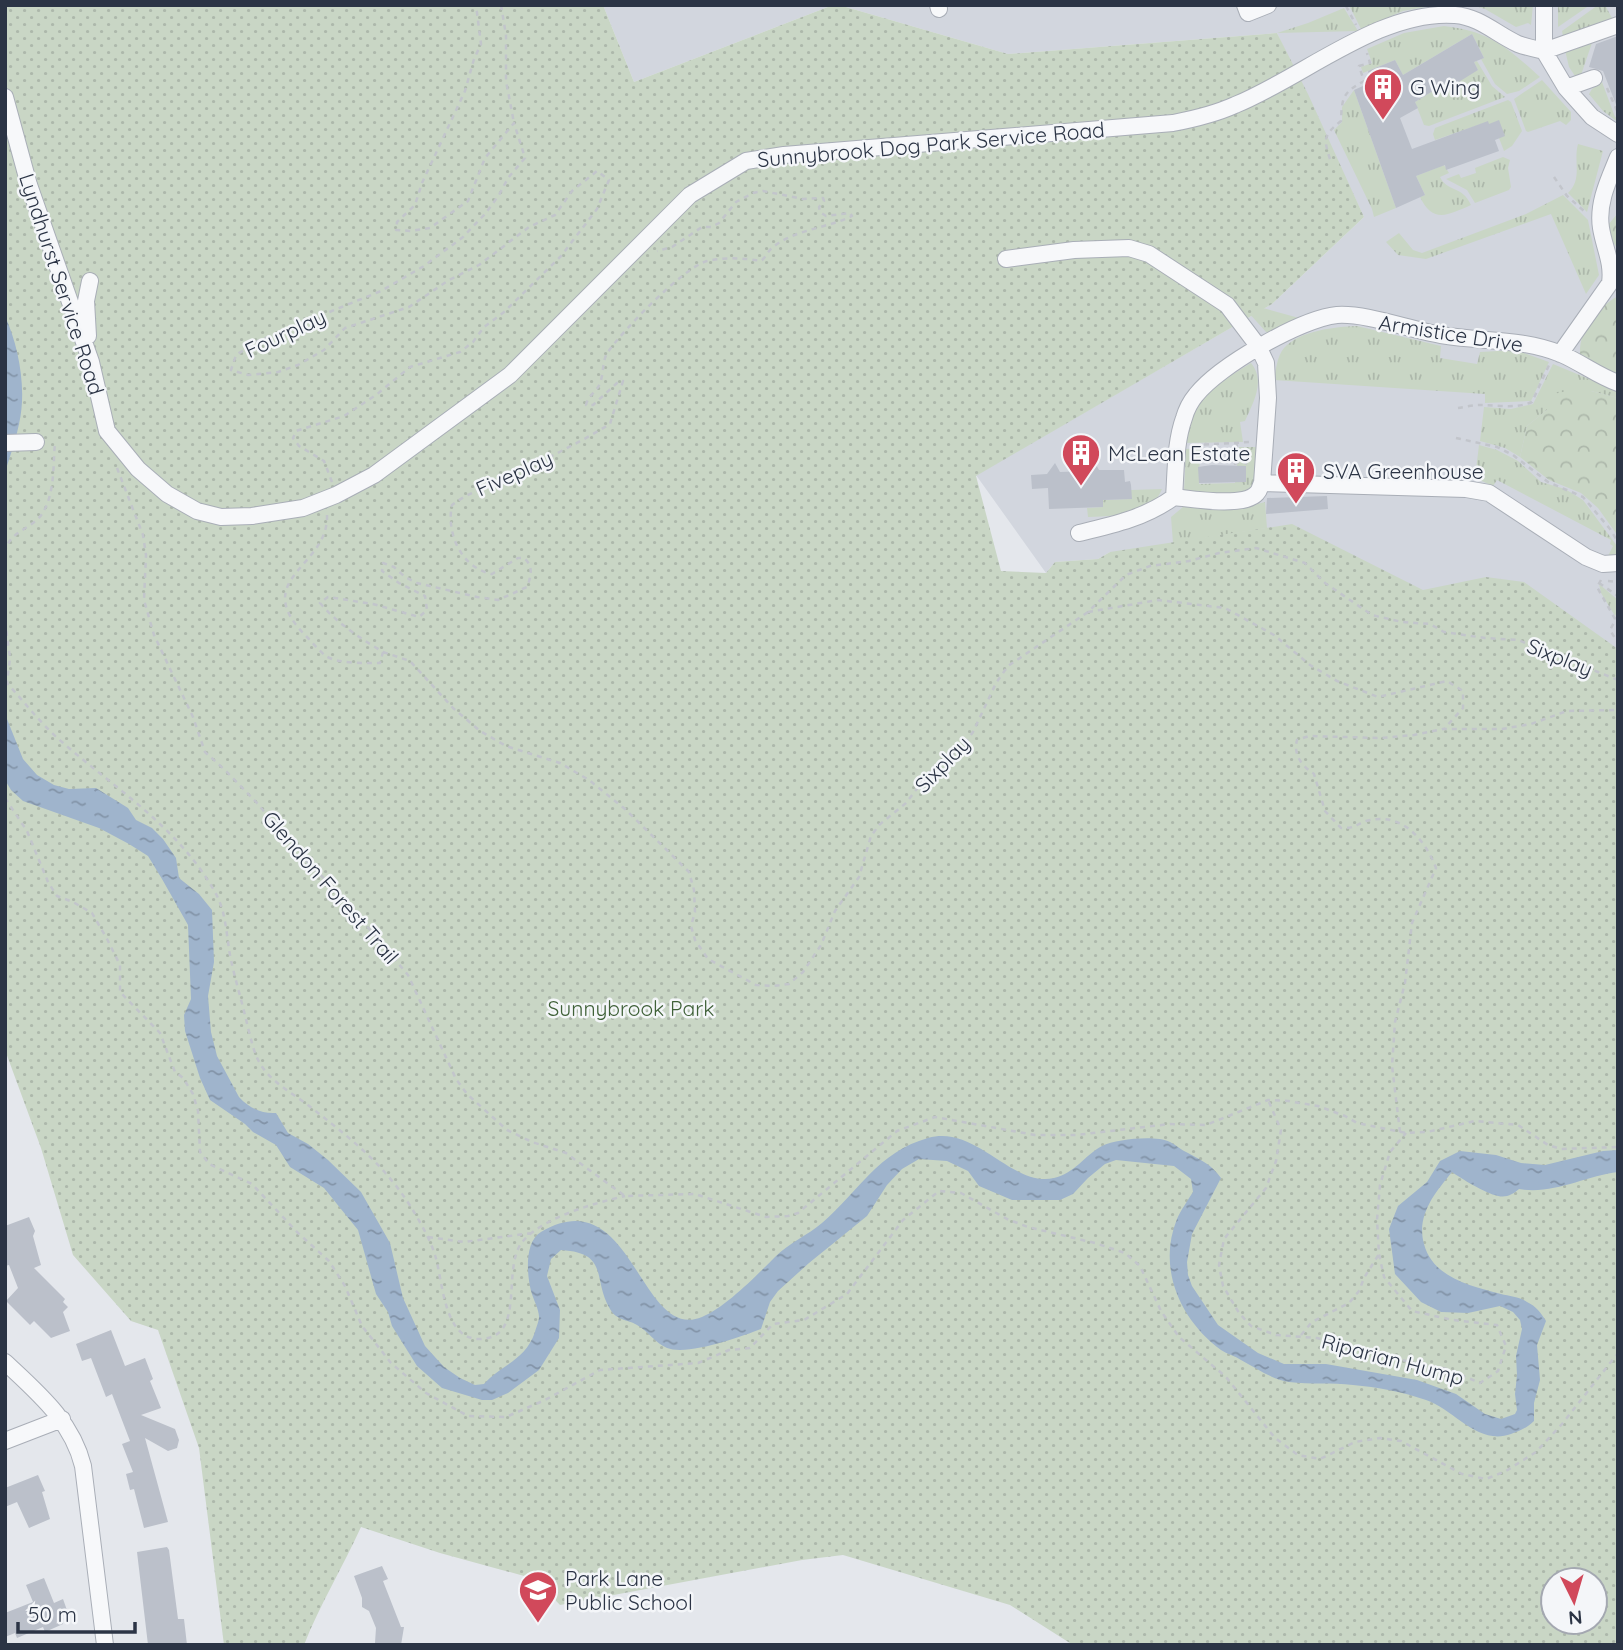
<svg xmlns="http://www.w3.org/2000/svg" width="1623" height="1650" font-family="Quicksand,sans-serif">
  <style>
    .built { fill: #d2d6de }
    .grass { fill: url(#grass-tufts) }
    .forest { fill: url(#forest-crowns) }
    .park { fill: url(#park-dots); fill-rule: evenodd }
    .water { fill: url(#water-ripples) }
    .building { fill: #bbc0ca }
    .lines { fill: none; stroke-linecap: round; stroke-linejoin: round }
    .minor-casing { stroke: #a9aeb7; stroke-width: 18 }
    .path { stroke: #c2c5cb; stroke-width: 2.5; stroke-dasharray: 5 5; stroke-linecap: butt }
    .minor { stroke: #f7f8fa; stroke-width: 16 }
    .labels { text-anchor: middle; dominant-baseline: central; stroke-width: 5; stroke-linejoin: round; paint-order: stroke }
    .poi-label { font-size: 21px; fill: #2b3445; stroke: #f4f6f9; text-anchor: start }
    .street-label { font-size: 21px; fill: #2b3445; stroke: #f4f6f9 }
    .park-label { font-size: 21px; fill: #3f6138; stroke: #f4f6f9 }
  </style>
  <defs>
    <pattern id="grass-tufts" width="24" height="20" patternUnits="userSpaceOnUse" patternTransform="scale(1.75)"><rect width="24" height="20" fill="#c9d6c5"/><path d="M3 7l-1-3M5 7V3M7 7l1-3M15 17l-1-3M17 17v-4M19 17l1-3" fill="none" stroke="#adb8ab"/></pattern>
    <pattern id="forest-crowns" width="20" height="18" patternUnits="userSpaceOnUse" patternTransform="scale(1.75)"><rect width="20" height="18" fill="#c9d6c5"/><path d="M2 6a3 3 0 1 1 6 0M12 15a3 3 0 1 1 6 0" fill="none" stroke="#adb8ab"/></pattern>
    <pattern id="park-dots" width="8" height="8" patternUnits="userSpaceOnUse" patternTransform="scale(1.75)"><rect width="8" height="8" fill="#c9d6c5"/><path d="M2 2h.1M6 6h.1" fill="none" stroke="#adb8ab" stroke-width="1.8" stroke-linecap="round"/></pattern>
    <pattern id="water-ripples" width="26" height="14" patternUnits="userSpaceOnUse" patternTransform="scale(1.75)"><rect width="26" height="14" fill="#9fb4cc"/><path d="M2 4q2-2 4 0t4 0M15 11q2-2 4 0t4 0" fill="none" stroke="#8293a7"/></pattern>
  </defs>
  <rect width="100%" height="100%" fill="#e4e7ec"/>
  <path class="built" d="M 603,5 L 833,5 L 634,82 Z
    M 839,5 L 1618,5 L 1618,649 L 1110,552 L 1098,559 L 1055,562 L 1046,573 L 976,475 L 1272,304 L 1364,217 L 1277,33 L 1008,54 Z"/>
  <path class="grass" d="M 1356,5 L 1437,5 L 1403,11 L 1361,29 L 1350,7 Z
    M 1472,5 L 1533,5 L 1531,25 L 1528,23 L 1516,27 L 1485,9 Z
    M 1558,5 L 1590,5 L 1558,27 Z
    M 1598,5 L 1605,5 L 1612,18 L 1563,36 L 1562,31 Z
    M 1344,8 L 1358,31 L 1277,33 L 1308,23 Z
    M 1444,26 C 1489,31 1507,47 1540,77 L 1519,91 L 1507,94 L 1495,84 L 1481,59 L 1484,58 L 1472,34 L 1403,75 L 1395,60 L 1363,73 L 1361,67 L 1372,63 L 1367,49 L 1404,33 Z
    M 1593,40 L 1581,75 L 1575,76 L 1569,67 L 1565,50 Z
    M 1477,61 L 1492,86 L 1505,97 L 1429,126 L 1424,125 L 1415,102 L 1454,78 L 1478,70 L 1474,62 Z
    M 1542,80 L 1571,112 L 1571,120 L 1566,125 L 1560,121 L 1528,132 L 1526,131 L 1514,99 Z
    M 1602,82 L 1615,117 L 1618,116 L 1618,122 L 1603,111 L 1589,94 L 1592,89 Z
    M 1354,90 L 1396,208 L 1374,217 L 1372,209 L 1334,130 L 1342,122 L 1342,107 Z
    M 1508,100 L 1511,102 L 1522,131 L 1512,146 L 1504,151 L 1499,138 L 1487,122 L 1435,140 L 1433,134 L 1435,128 Z
    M 1578,144 L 1603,151 L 1587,212 L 1568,193 C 1583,178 1573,162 1578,144 Z
    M 1503,157 L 1510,160 L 1508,168 L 1511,187 L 1509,190 L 1475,203 L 1467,190 L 1446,179 L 1459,174 L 1461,178 L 1476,173 L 1475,168 Z
    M 1444,165 L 1449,173 L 1440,177 C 1448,193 1462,185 1471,205 C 1448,215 1433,224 1420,197 L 1425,195 L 1416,176 Z
    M 1563,195 L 1588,220 L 1599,275 L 1586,294 L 1551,214 L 1426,259 L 1398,255 L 1386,242 L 1399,233 L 1413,250 L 1422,253 L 1526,214 Z
    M 1238,301 L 1299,318 L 1270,332 L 1266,332 Z
    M 1357,326 L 1441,346 L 1440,358 L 1477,364 L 1480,352 L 1516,350 L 1549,362 L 1531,401 L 1485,403 L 1485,394 L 1274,380 C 1276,370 1277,356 1284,348 C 1301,330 1335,327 1357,326 Z
    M 1251,363 C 1266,381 1253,403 1245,421 L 1240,422 L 1243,442 L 1180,443 C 1197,398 1210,388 1251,363 Z
    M 1553,364 L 1618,391 L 1618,398 L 1591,391 L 1547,410 L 1527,426 L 1520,457 L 1505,448 L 1480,441 L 1484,407 L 1511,409 L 1533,404 Z
    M 1479,445 L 1497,450 L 1518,461 L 1541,482 L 1565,489 L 1583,500 L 1617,546 L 1618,557 L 1608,556 L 1613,546 L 1610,544 L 1611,540 L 1497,480 L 1493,486 L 1475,478 Z
    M 1239,447 L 1256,447 C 1257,457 1260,472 1258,481 C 1252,504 1200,493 1184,491 L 1186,449 L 1200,448 L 1199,484 L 1235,483 Z
    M 1162,489 C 1152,516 1112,516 1088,517 L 1087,508 L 1103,507 L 1103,500 L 1131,499 L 1131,490 Z
    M 1265,502 L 1267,528 L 1173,543 L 1171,517 L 1183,507 L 1234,510 Z
    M 1599,584 L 1618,600 L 1618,611 L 1615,616 L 1601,593 Z"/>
  <path class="forest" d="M 1618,213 L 1618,249 L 1612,241 L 1608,225 Z
    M 1618,296 L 1618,374 L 1588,363 L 1580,354 C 1579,329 1597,308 1618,296 Z
    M 1567,391 L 1591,391 L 1618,398 L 1618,536 L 1598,508 L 1581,493 L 1549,480 L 1520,457 L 1527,426 L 1547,410 L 1545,396 Z"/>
  <path class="park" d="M 5,5 L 603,5 L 634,82 L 833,5 L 839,5 L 1008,54 L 1277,33 L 1308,94 L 1364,217 L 1272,304 L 976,476 L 1001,571 L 1046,573 L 1055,562 L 1098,559 L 1110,552 L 1292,524 L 1423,590 L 1486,577 L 1524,582 L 1618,649 L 1618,1645 L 1073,1645 L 1010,1605 L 843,1555 L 802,1560 L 560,1605 L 535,1579 L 440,1553 L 361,1527 C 343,1567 320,1604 304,1645 L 224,1645 L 199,1448 L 158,1330 L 131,1321 L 73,1255 L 41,1148 L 5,1050 ZM 1553,1580 L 1595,1580 L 1595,1622 L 1553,1622 Z"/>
  <path class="water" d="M 5,316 C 19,347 27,390 19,424 C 16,440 10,456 5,472 Z
    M 5,714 L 23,759 L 37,775 L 54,785 L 69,789 L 96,788 L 128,808 L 136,820 L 152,828 L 163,839 L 176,858 L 179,878 L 199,894 L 212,910 L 214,962 L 208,996 L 211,1032 L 217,1056 L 239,1097 C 249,1108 262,1114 276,1113 L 288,1133 L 308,1144 L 328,1160 L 361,1192 L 390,1243 L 403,1298 L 425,1346 L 444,1367 L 460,1378 L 475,1385 L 484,1384 C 502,1364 525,1361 535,1332 C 536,1328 539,1321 539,1317 C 539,1309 533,1299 531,1291 C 527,1275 524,1242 541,1232 C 633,1178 639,1343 702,1317 C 726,1307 757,1275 775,1257 C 789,1243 808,1235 822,1223 C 859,1191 878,1152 928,1138 C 976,1124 1012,1188 1054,1178 C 1074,1174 1085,1155 1102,1146 C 1117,1139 1155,1135 1170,1142 C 1176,1145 1181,1150 1188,1153 C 1202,1161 1211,1164 1221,1178 L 1192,1234 L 1187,1262 L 1188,1275 L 1192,1286 L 1218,1325 L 1258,1353 L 1284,1364 L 1326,1364 L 1417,1380 L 1456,1394 L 1485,1414 L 1501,1419 L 1515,1414 L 1517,1410 L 1515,1394 L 1517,1375 L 1516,1356 L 1522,1329 L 1520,1320 L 1513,1312 L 1500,1306 L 1468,1313 L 1441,1312 L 1421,1302 L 1395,1274 L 1389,1229 L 1398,1206 L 1427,1182 L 1440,1161 L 1460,1151 L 1496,1155 L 1521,1163 L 1545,1165 L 1603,1151 L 1618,1150 L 1618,1172 C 1585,1176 1553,1195 1519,1189 C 1513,1194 1507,1198 1498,1196 C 1485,1193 1462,1179 1452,1172 C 1435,1193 1416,1215 1424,1244 C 1433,1278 1471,1286 1501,1294 C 1509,1296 1520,1297 1527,1302 C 1536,1306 1541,1313 1546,1321 L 1537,1345 L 1540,1380 L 1534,1403 L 1534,1421 C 1527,1428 1521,1430 1511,1434 C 1478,1446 1455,1410 1426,1400 C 1403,1392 1377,1387 1353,1385 C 1332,1382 1310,1385 1289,1382 C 1271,1379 1256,1368 1241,1360 C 1235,1356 1227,1354 1221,1350 C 1180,1320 1157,1268 1177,1219 C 1181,1210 1188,1200 1193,1192 L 1191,1179 L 1174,1166 L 1116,1160 L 1105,1164 L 1088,1178 L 1073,1194 L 1060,1200 L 1012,1200 L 979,1186 L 968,1171 L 947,1161 L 919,1159 L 902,1169 L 887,1185 L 867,1216 L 809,1263 L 778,1291 L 770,1302 L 761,1329 C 740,1337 688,1356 667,1348 C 655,1343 649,1332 637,1325 C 627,1319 617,1321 610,1309 C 592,1279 610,1253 561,1250 L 551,1259 L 547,1276 L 560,1310 L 559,1338 L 539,1370 L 508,1393 L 492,1400 L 482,1400 L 442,1388 L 417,1366 L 392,1326 L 388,1312 L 376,1294 L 358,1230 L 324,1188 L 290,1167 L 276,1145 L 253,1132 L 245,1124 L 210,1100 L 200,1078 L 185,1031 L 184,1015 L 191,999 L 188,925 L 162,879 L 148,856 L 129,844 L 99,828 L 23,801 L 11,790 L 5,780 Z"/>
  <path class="building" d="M 1472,34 L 1484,58 L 1474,62 L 1478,70 L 1457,83 L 1454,78 L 1415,102 L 1418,108 L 1400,118 L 1412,149 L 1488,121 L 1489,124 L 1499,120 L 1505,136 L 1495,140 L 1499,151 L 1446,170 L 1445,165 L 1416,176 L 1425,195 L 1396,208 L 1354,90 L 1372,82 L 1368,71 L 1395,60 L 1403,75 Z
    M 1618,36 L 1618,107 L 1617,107 L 1603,71 L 1589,67 L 1596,44 Z
    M 1094,461 L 1099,470 L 1124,470 L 1125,482 L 1130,481 L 1131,485 L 1132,499 L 1103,500 L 1103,507 L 1049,509 L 1048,488 L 1032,489 L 1031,475 L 1047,474 L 1055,463 L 1060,472 L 1088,471 Z
    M 1212,465 L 1246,466 L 1246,482 L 1199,483 L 1198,467 Z
    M 1327,496 L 1328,509 L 1266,514 L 1267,498 Z
    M 29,1217 L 35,1231 L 33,1236 L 41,1265 L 34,1268 L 65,1299 L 63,1302 L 68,1307 L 63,1312 L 70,1331 L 51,1338 L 34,1321 L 30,1325 L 6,1301 L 18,1288 L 9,1265 L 5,1266 L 5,1226 Z
    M 111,1330 L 125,1366 L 145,1358 L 153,1379 L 150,1381 L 161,1408 L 141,1415 L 175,1429 L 179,1440 L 177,1448 L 168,1451 L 145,1438 L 168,1522 L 144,1528 L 134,1489 L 130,1490 L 126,1474 L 133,1472 L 122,1444 L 130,1441 L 112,1394 L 106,1397 L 91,1358 L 82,1361 L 76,1344 Z
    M 38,1475 L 45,1491 L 42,1492 L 50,1519 L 29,1528 L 17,1502 L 5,1507 L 5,1488 Z
    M 167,1547 L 169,1550 L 178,1619 L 184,1619 L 187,1645 L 148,1645 L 137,1552 Z
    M 382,1566 L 388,1579 L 383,1581 L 401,1627 L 404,1627 L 401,1645 L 375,1643 L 376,1628 L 369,1611 L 362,1607 L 362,1598 L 354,1576 Z
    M 44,1578 L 54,1603 L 63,1599 L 68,1613 L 60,1616 L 63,1624 L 45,1632 L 43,1627 L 17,1638 L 15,1633 L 5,1637 L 5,1613 L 33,1602 L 26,1585 Z"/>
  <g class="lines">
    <g class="minor-casing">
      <path id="minor" d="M 938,5 L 939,9
        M 1245,5 L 1248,13 L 1268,5
        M 1544,5 L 1544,51 L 1566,88 L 1592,117 L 1618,134
        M 1544,51 L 1618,25
        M 1566,88 L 1594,78
        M 5,97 L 29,185 L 91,362 L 107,431 L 138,469 L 167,494 L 197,511 L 221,517 L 252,516 L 303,508 L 336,495 L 374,475 L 510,375 L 690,195 L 746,161 L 784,155 L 1173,123 C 1194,119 1215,114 1235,105 C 1302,78 1381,9 1455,15 C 1480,17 1496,34 1518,44 C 1526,47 1535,49 1544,51
        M 1006,259 L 1074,250 L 1129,248 L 1149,254 L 1227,305 L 1258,346 L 1266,363 L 1268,398 L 1262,483
        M 88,336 L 86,301 L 90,281
        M 1560,354 L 1610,283 C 1613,263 1604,247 1601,228 C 1597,203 1609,179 1618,157
        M 5,443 L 36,442
        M 1174,497 C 1176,471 1175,443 1184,418 C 1186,411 1191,401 1196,395 C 1219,366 1300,319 1337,315 C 1367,313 1410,330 1441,335 C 1482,342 1521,338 1561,354 C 1580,362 1598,376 1618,383
        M 1079,533 C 1113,525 1145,518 1174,497 C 1193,499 1244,508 1257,493 C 1260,490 1260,486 1262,483 L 1466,489 L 1489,493 L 1586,557 L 1603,564 L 1618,563
        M 5,1362 C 38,1393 72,1421 83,1466 L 105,1645
        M 5,1441 L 62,1419"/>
    </g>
    <path class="path" d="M 501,5 L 506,35 L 506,81 L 514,123
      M 1346,6 L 1356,25
      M 1607,88 L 1618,113
      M 1330,159 C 1323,138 1324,135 1341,121 C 1342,98 1342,93 1364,81 L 1359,66 L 1370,63 L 1367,53
      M 1554,177 L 1567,196 L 1584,211
      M 1458,408 C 1465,407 1473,405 1480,405 C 1497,405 1516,409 1532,402 L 1549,365
      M 1456,438 L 1497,447 L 1513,455 L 1548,482 L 1583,497 L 1610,529 L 1618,542
      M 1237,443 L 1235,464 L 1241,461 L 1247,464
      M 1194,445 L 1251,442
      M 117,468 L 143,535 L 146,555 L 144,600 L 154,635 L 193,717 L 205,752 L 225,770 L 257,803 L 301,856 L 339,893 L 408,975 L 456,1079 L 467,1094 L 507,1130 L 532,1142 L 566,1153 L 625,1196 L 695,1194 L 766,1217 L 788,1216 L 798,1213 L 897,1131 L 935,1117 L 1035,1135 L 1076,1135 L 1170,1124 L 1206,1125 L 1268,1100 L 1288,1101 L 1318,1106 L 1345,1116 L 1357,1123 L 1406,1133 L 1427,1132 L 1475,1121 L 1518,1125 L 1548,1145 L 1561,1149 L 1618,1147
      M 332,482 L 324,461 L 299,446 L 293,438 L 296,431 L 344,416 L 376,395 L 410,367 L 460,352 L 473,342 L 484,327 L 504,312 L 561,256 L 597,209 L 609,180 L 597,171 L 572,191 L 555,215 L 529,227 L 479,265 L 449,280 L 409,307 L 345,328 L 324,350 L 298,365 L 278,372 L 248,375 L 231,370 L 236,355 L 258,341 L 381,291 L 424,266 L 463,237 L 485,214 L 499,195 L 508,178 L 525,158 L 514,123 L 485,158 L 468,201 L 430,228 L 411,231 L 396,230 L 397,222 L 415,205 L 422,183 L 465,91 L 474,59 L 481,44 L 476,5
      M 327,515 C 329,568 247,578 307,637 C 313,643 319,651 326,656 C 337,664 366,663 380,663 L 383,652 C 360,638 338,624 320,603 L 328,597 L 373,604 L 419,617 L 427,610 L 425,596 L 399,583 L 382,571 L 383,563 L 394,567 L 405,577 L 417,583 L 477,597 L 498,600 L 527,587 C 531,576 534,567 524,558 L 518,558 L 492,574 C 461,568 446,533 452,505 C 469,492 479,491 497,483 C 535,464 574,446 610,424 L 623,381 L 617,383 L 593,405 L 586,405 C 588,395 597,392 600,383 C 604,373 602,360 608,352 C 623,330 684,267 707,261 C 725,257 744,258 761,261 C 766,257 768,251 772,248 C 792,230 828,228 852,216 L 850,213 L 826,216 L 820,212 L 819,207 L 824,201 L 823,198 L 803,199 L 763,191 L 753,193 L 736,202 L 719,223 L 711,227 L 702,227 L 672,247 L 657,251
      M 5,553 C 8,531 31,530 42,514 C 55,494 53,465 55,442
      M 1601,580 L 1597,587 L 1615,619
      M 1608,581 L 1618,582
      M 1599,583 L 1618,596
      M 1088,612 L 1158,600 L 1225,608 L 1274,635 L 1310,665 L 1337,681 L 1378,697 L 1447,681 L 1463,691 L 1463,708 L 1444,729
      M 1618,615 L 1610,630 L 1618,643
      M 5,621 L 10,658 L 7,683 C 25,703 42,725 62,742 C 117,790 178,827 215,892 C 227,913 226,937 231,960 C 236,983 243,1005 248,1028 C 252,1042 254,1056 263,1068 C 274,1084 297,1096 313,1109 C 359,1145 393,1172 422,1226 C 427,1235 432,1245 435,1255 C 443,1280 443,1339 479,1339 C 528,1339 500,1268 523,1241 C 544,1217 595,1203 625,1196
      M 383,652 L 410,661 L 453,708 L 480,731 L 506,746 L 560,763 L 589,780 L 625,809 L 689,872 L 694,890 L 695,912 L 691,926 L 695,940 L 708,959 L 756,985 L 773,986 L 789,984 L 803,972 L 821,945 L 835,911 L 859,877 L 871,836 L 879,825 L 906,803 L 932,769 L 961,749 L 973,732 L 996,683 L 1008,666 L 1088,612 L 1126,575 L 1150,566 L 1189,561 L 1219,553 L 1256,548 L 1305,563 L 1325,583 L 1372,615 L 1402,622 L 1430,624 L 1444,632 L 1485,638 L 1518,640 L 1618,680
      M 5,798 L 27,831 L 48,882 L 57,896 L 73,902 L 92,913 L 107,939 L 120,965 L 120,992 L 160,1033 L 175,1072 L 183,1078 L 193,1094 L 198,1111 L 200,1152 L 209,1164 L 252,1184 L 297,1232 L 329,1261 L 345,1286 L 362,1326 L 391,1363 L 426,1393 L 468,1416 L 506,1417 L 545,1400 L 600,1370 L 698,1363 L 729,1350 L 750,1348 L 773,1324 L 804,1320 L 847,1294 L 903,1220 L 939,1191 L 961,1193 L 1007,1219 L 1028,1227 L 1095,1243 L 1125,1253 L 1140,1266 L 1161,1311 L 1179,1337 L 1226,1377 L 1275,1438 L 1298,1455 L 1320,1459 L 1355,1442 L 1380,1438 L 1401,1441 L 1462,1474 L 1486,1479 L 1506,1471 L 1536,1452 L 1562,1424 L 1618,1353
      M 1269,1102 L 1281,1130 L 1276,1161 L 1266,1188 L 1224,1239 L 1219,1265 L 1223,1286 L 1239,1313 L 1251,1326 L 1276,1335 L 1317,1338 L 1410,1362 L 1447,1369 L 1480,1383 L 1498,1371 L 1506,1346 L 1497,1325 L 1453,1320 L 1412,1311 L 1384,1277 L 1379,1254 L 1377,1220 L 1380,1185 L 1390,1152 L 1406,1133
      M 1400,1132 L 1392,1066 L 1395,1022 L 1405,983 L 1412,923 L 1436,868 C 1425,839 1401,811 1366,821 C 1354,825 1358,828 1341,828 L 1325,811 L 1314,774 C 1302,766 1293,755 1297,740 L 1309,736 L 1381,738 L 1414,735 L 1443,729 L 1502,729 L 1531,724 L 1567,711 L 1618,710
      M 428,1237 L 464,1242 L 532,1233
      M 1301,1335 L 1312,1322 L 1349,1303 L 1359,1291 L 1364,1278 L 1379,1254"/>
    <use href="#minor" class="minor"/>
  </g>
  <defs>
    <g id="building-pin" transform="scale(2.0125)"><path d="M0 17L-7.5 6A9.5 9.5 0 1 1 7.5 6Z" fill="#d1495b" stroke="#f4f6f9"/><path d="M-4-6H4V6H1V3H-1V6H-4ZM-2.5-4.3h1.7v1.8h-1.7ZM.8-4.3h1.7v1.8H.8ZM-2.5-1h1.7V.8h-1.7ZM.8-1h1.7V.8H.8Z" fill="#fff"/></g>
    <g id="school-pin" transform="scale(2.0125)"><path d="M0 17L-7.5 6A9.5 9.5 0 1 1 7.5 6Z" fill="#d1495b" stroke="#f4f6f9"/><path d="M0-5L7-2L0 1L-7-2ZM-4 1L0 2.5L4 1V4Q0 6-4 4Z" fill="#fff"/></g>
  </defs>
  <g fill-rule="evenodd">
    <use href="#building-pin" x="1383" y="87"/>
    <use href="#building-pin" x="1081" y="453"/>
    <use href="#building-pin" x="1296" y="471"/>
    <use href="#school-pin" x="538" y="1590"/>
  </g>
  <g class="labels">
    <g class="poi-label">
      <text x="1410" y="87">G Wing</text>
      <text x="1108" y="453">McLean Estate</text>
      <text x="1323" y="471">SVA Greenhouse</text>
      <text x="565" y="1578">Park Lane<tspan x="565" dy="24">Public School</tspan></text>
    </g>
    <g class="street-label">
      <text transform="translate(931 144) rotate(-5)">Sunnybrook Dog Park Service Road</text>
      <text transform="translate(62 284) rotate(72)">Lyndhurst Service Road</text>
      <text transform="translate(285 333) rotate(-25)">Fourplay</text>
      <text transform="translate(1451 333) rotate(9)">Armistice Drive</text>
      <text transform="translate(514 473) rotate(-24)">Fiveplay</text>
      <text transform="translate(1560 657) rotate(22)">Sixplay</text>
      <text transform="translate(942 764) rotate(-46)">Sixplay</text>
      <text transform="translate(331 887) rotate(49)">Glendon Forest Trail</text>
      <text transform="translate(1393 1359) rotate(15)">Riparian Hump</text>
    </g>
    <g class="park-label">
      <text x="631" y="1008">Sunnybrook Park</text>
    </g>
  </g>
  <rect width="1623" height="1650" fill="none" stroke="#2b3445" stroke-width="14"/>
  <g transform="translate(1574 1601) rotate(175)"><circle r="33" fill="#f4f6f9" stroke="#a4a8b1" stroke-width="2"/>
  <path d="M0-5L12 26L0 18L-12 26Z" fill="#d1495b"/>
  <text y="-10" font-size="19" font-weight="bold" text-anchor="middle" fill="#2b3445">N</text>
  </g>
  <path d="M18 1622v10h117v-10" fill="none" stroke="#2b3445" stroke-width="3.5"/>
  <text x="28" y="1622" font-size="21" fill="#2b3445" stroke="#f4f6f9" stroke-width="5" paint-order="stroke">50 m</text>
</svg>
